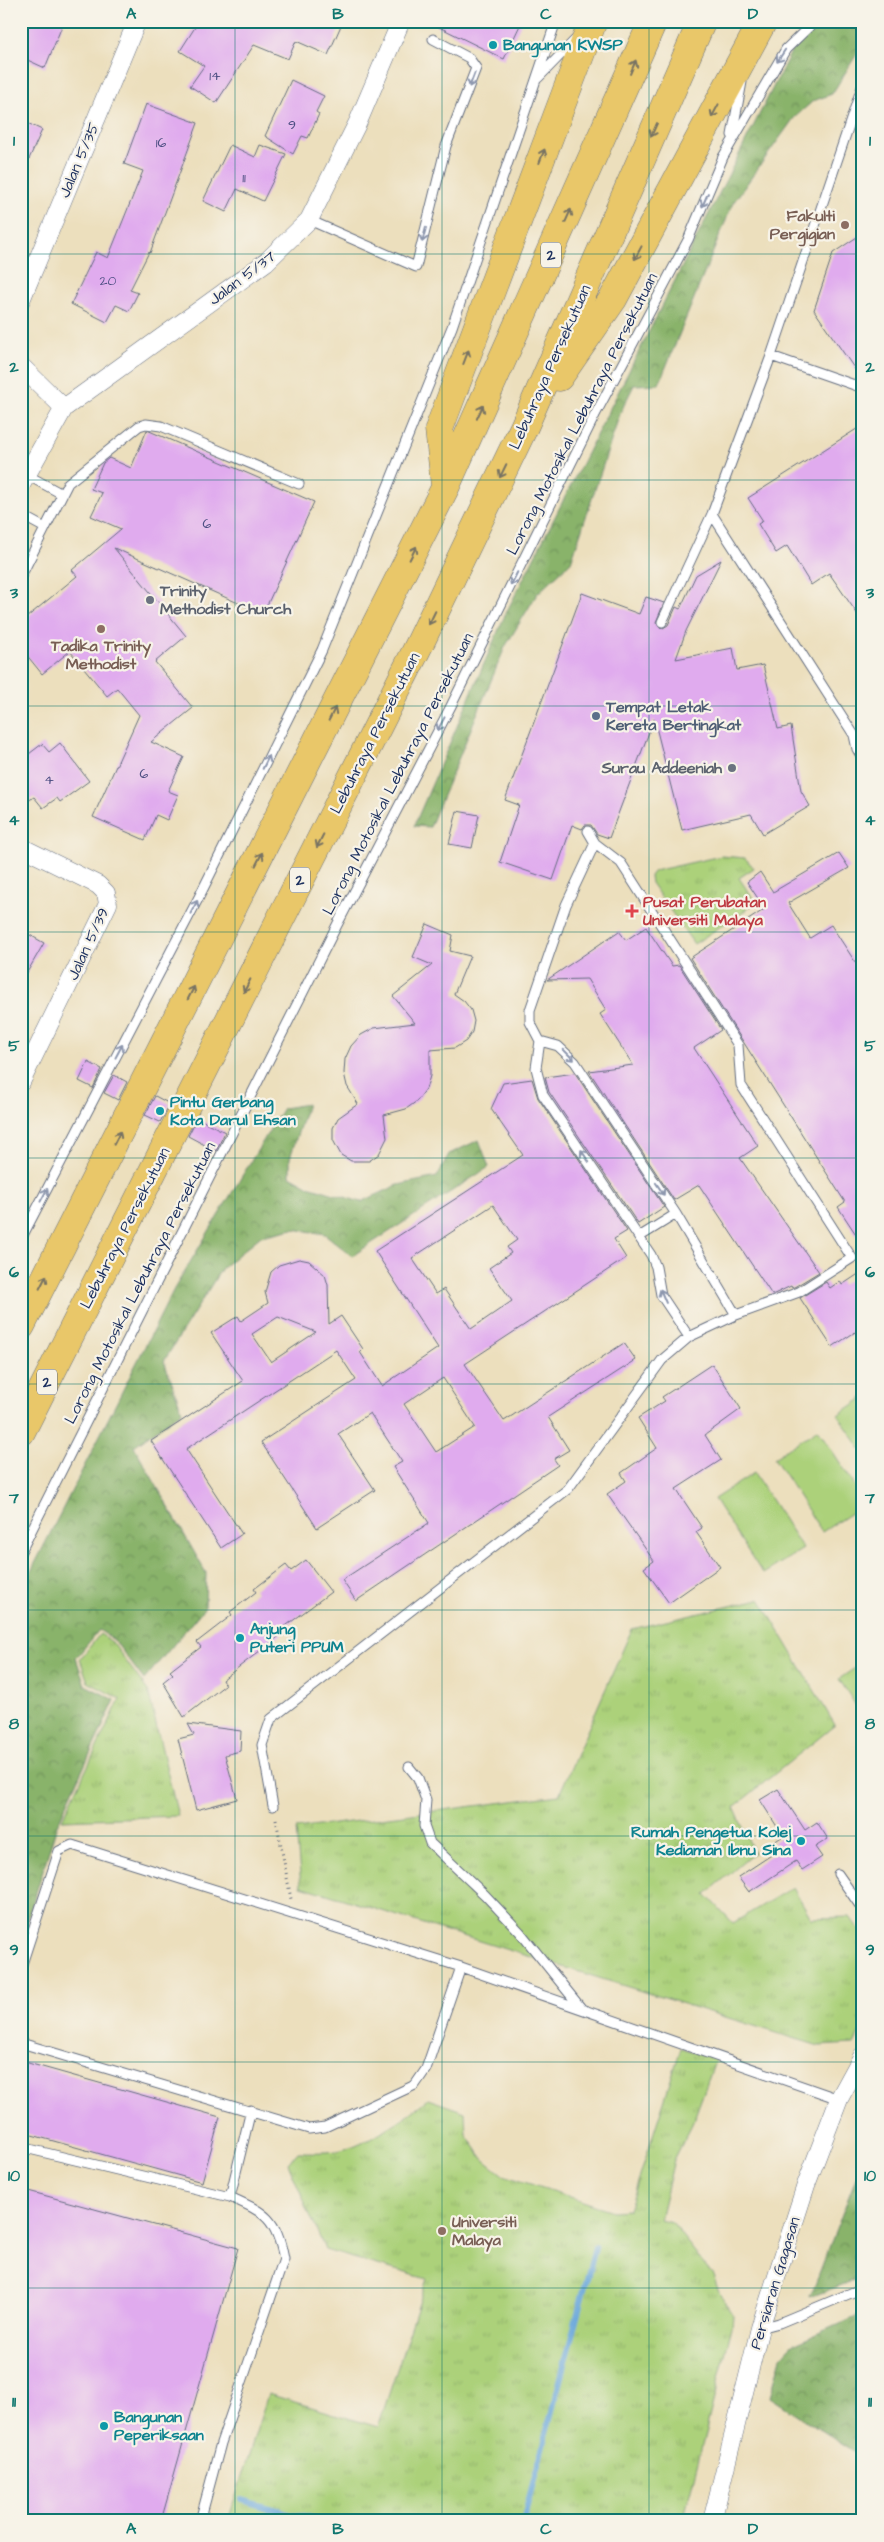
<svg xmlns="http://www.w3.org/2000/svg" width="884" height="2542" font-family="'Architects Daughter',sans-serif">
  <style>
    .grass { fill: url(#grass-tufts); stroke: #64806c }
    .forest { fill: url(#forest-crowns); stroke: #527164 }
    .green { fill: #acd17a; stroke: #64806c }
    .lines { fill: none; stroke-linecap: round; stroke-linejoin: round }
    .stream { stroke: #69a7db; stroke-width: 6 }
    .building { fill: #e0abee; fill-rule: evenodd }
    .lane-casing { stroke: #646d7f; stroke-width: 11 }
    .street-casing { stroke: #646d7f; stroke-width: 19 }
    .highway-casing { stroke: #646d7f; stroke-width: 29 }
    .path { stroke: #646d7f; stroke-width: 3; stroke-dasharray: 1 4; stroke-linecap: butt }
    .lane { stroke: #fff; stroke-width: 9 }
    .street { stroke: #fff; stroke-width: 18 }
    .highway { stroke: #e9c769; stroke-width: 28 }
    .oneway { stroke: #8d97ae }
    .oneway2 { stroke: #787363 }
    .grid { fill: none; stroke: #0f766e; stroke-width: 1; stroke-opacity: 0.55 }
    .culture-dot { fill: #0f9aa8; stroke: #f7f3e8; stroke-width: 2 }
    .education-dot { fill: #8d6e63; stroke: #f7f3e8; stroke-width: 2 }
    .worship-dot { fill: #6b7280; stroke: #f7f3e8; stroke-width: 2 }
    .service-dot { fill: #5c6f8a; stroke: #f7f3e8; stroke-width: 2 }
    .health-dot { fill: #e0444e; stroke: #f7f3e8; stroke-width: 2 }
    .labels { text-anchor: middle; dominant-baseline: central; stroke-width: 4.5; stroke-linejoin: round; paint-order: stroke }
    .number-label { font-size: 14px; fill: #4c4e82 }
    .shield { fill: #f7f3e8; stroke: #5d6a87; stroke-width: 1 }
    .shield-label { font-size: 15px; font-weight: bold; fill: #1b2f5e }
    .culture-label { font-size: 16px; font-weight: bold; fill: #0d838f; stroke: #f7f3e8; text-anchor: start }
    .street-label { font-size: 16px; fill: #1b2f5e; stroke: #f7f3e8 }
    .education-label { font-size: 16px; font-weight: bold; fill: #785e54; stroke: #f7f3e8; text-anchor: end }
    .worship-label { font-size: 16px; font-weight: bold; fill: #5b616d; stroke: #f7f3e8; text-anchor: start }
    .service-label { font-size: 16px; font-weight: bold; fill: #4e5e75; stroke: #f7f3e8; text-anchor: start }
    .health-label { font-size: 16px; font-weight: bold; fill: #be3a42; stroke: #f7f3e8; text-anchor: start }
    .neatline { fill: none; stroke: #0f766e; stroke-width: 2 }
    .grid-label { font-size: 16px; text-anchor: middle; font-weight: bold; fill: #0f766e }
  </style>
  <defs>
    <pattern id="grass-tufts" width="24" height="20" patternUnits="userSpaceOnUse" patternTransform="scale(1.25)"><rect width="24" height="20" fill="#acd17a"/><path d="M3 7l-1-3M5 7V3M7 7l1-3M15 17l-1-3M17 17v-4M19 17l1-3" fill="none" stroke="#93b46c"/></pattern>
    <pattern id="forest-crowns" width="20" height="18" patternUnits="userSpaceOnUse" patternTransform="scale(1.25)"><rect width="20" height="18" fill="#89b36a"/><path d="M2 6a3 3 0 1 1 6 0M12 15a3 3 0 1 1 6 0" fill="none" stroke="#6f925a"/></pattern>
  </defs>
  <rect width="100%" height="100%" fill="#f7f3e8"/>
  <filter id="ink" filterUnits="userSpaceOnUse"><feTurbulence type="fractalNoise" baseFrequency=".02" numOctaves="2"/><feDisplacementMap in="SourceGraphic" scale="10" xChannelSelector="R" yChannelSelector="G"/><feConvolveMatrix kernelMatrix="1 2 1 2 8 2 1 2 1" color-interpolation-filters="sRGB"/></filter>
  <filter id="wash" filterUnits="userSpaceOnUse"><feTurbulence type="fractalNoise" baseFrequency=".0096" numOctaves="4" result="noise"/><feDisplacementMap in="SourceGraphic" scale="20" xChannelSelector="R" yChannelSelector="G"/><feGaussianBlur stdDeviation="1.12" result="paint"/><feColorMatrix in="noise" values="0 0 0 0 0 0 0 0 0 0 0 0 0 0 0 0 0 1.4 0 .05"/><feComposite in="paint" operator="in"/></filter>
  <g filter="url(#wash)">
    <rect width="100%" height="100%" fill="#ecdfbd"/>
    <path class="grass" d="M 721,856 L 745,858 L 754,868 L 739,878 L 756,903 L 694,944 L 651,883 L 650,876 L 654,871 Z
      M 760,1599 L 835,1725 L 734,1807 L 754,1853 L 706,1894 L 733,1923 L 793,1887 L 811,1918 L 850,1917 L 863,1935 L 863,2026 L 854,2044 L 819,2046 L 301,1886 L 296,1829 L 559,1795 L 632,1629 Z
      M 100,1634 L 112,1642 L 148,1691 L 178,1816 L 62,1820 L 120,1699 L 88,1682 L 80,1659 Z
      M 681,2048 L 716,2059 L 692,2124 L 674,2160 L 660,2219 L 671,2222 L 713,2275 L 719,2292 L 733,2314 L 732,2327 L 683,2521 L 228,2521 L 268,2394 L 378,2427 L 427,2279 L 325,2250 L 288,2163 L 298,2152 C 310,2152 324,2153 337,2151 C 361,2147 410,2116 428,2099 L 465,2112 L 466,2134 L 483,2159 L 503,2175 L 613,2211 L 629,2210 Z"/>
    <path class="forest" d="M 818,21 L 863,21 L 863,44 L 832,94 L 813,101 L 794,118 L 733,203 L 659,384 L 634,385 L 621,411 L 571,562 L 537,594 L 505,647 L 430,827 L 414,826 L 505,615 L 791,52 Z
      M 307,1104 L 290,1158 L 290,1176 L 308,1186 L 361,1202 L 398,1185 L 437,1177 L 449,1154 L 479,1140 L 489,1167 L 352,1256 L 325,1234 L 293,1229 L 261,1236 L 222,1268 L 164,1361 L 182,1411 L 134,1446 L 206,1573 L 205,1607 L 144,1680 L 114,1640 L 99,1630 L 76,1658 L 85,1685 L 115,1700 L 57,1825 L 21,1941 L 21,1591 L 174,1289 L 283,1108 Z
      M 863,2164 L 863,2277 L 810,2297 L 859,2170 Z
      M 863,2314 L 863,2458 L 770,2397 L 781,2357 L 792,2345 Z"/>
    <path class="green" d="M 863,1398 L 863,1452 L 838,1415 Z
      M 818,1429 L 863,1498 L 863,1505 L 822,1532 L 774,1458 Z
      M 754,1473 L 803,1549 L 763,1574 L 714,1499 Z
      M 855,1668 L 863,1680 L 862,1715 L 839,1679 Z"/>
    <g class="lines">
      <path class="stream" d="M 241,2500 L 317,2521
        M 523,2521 L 595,2248"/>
    </g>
    <g id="blocks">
      <path class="building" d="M 21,21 L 64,21 L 45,68 L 21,57 Z
        M 199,21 L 343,21 L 328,55 L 296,41 L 288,59 L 254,45 L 216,103 L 190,86 L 204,66 L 180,51 Z
        M 427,21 L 522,21 L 504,59 Z
        M 291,80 L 324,96 L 316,112 L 319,114 L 308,138 L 302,136 L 293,154 L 265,136 Z
        M 146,104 L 198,123 L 150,253 L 149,252 L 130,290 L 138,293 L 129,311 L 116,305 L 107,322 L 71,304 L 96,252 L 108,258 L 143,171 L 124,164 Z
        M 21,120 L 42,130 L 21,177 Z
        M 230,145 L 255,157 L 260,145 L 286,154 L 263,201 L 237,189 L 226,212 L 203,201 Z
        M 863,233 L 863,381 L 814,310 L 833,253 Z
        M 863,425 L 863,622 L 829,573 L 811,585 L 787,546 L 776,553 L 758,524 L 763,521 L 748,498 Z
        M 147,430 L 314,502 L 263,614 L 114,548 L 186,636 L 155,662 L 193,708 L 151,742 L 184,757 L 168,791 L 178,795 L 167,820 L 156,815 L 145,840 L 93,817 L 139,715 L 117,688 L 107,696 L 70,651 L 42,674 L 21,648 L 21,622 L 77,576 L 72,570 L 121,529 L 91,516 L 102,493 L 91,489 L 103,463 L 109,458 L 131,468 Z
        M 721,560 L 686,631 L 676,659 L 733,648 L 737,670 L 763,665 L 778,729 L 791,726 L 801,791 L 810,806 L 763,834 L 751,814 L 682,830 L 654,719 L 609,838 L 597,834 L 591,825 L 585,825 L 582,829 L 572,825 L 553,880 L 500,862 L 519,805 L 505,800 L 582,593 L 639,614 L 646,597 L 664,603 L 656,622 L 659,627 L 663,628 L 668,625 L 676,607 L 680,609 L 696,575 Z
        M 60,743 L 89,781 L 60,802 L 57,798 L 43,808 L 34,797 L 28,801 L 21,792 L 21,760 L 42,744 L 49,752 Z
        M 457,811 L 479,815 L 472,848 L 449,844 Z
        M 839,853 L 849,868 L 788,903 L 810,938 L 831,925 L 863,974 L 863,1245 L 838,1207 L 845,1202 L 690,958 L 765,909 L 747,882 L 760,872 L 773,892 Z
        M 427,924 L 453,935 L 450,951 L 470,956 L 454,994 L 464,1001 L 471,1010 L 474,1021 L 472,1032 L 466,1041 L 455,1048 L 430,1050 L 430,1076 L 426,1089 L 417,1101 L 406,1109 L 384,1115 L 387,1138 L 379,1154 L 369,1161 L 351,1161 L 341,1155 L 333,1140 L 333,1128 L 338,1118 L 358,1104 L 347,1086 L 344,1073 L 345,1059 L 351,1046 L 361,1035 L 374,1028 L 415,1023 L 393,996 L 432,965 L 413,957 Z
        M 646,927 L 672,966 L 679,965 L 721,1030 L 694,1048 L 758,1146 L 740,1158 L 819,1272 L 796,1286 L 792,1288 L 791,1286 L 772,1295 L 699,1185 L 674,1200 L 589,1071 L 633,1065 L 600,1014 L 606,1010 L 587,979 L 547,980 L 619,931 L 626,940 Z
        M 21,930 L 44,943 L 21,983 Z
        M 88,1062 L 102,1069 L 93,1088 L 79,1081 Z
        M 575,1073 L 664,1207 L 638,1224 L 549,1092 L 545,1077 Z
        M 114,1075 L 127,1082 L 118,1100 L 104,1093 Z
        M 532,1079 L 538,1098 L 627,1231 L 614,1239 L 626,1258 L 465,1364 L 504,1421 L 624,1343 L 636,1360 L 548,1417 L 569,1450 L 554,1459 L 558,1465 L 356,1601 L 342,1580 L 429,1523 L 393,1467 L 402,1462 L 370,1413 L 338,1434 L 375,1490 L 317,1528 L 261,1442 L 356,1380 L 336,1350 L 186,1449 L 242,1534 L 221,1548 L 151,1441 L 243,1381 L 211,1333 L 238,1316 L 241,1321 L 268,1303 L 265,1292 L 271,1272 L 279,1265 L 299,1259 L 309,1261 L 325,1275 L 328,1285 L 329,1324 L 341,1316 L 363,1349 L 360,1352 L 382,1386 L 438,1348 L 375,1251 L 523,1155 L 491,1109 L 503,1083 ZM 493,1205 L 517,1240 L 507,1247 L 511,1253 L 489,1268 L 512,1301 L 471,1329 L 444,1289 L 436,1294 L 412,1258 ZM 278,1317 L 316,1332 L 271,1362 L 252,1334 ZM 443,1378 L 475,1427 L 436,1452 L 404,1404 Z
        M 155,1096 L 170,1104 L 160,1122 L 145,1115 Z
        M 197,1118 L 225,1132 L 216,1151 L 188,1136 Z
        M 863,1271 L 863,1327 L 832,1347 L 800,1298 L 826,1282 L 830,1288 L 840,1281 L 842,1285 Z
        M 712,1364 L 741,1409 L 705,1435 L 721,1460 L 676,1489 L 702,1528 L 696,1532 L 720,1567 L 669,1603 L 644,1568 L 654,1561 L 607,1494 L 626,1481 L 621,1473 L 657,1448 L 638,1418 L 665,1401 L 662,1397 Z
        M 306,1560 L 331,1592 L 279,1631 L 282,1634 L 222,1680 L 225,1685 L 184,1717 L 163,1682 L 173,1674 L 170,1671 L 201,1647 L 197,1642 L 232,1615 L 230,1612 L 256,1592 L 254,1589 L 286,1565 L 291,1571 Z
        M 188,1724 L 241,1731 L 240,1751 L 225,1755 L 237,1799 L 196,1810 L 178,1739 L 194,1735 Z
        M 778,1789 L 805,1830 L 817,1822 L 828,1839 L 815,1847 L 822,1857 L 802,1870 L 796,1861 L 749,1892 L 738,1877 L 779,1850 L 774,1842 L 783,1836 L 760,1800 Z
        M 21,2061 L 220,2117 L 202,2182 L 21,2132 Z
        M 21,2189 L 238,2248 L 161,2521 L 21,2521 Z"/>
    </g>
  </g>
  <g filter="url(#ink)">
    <use href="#blocks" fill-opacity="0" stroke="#646d7f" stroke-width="1"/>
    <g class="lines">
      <g class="lane-casing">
        <path id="lane" d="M 538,78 L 576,39
          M 732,135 L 742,82
          M 309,220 L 416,267 L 446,146 L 476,68 L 469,58 L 433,39
          M 771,356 L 863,388
          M 27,475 L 62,494
          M 712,514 L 854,735 L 863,744
          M 21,515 L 45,528
          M 21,576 L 68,483 L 139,426 L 146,424 L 161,426 L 299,484
          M 662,622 L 712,514 L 771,356 L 863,84
          M 854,735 L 857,749 L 863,759
          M 540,1041 L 530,1022 L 530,1010 L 566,905 L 595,843 L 588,831
          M 639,1237 L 676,1214
          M 21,1239 L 199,897 L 322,650 L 452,327 L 556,21
          M 689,1337 L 661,1295 L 656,1267 L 651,1255 L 543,1095 L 536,1068 L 540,1041 L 558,1046 L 575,1062 L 676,1214 L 736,1315
          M 21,1551 L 337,925 L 451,706 L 595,415 L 688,240 L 723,157 L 786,49 L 815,21
          M 409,1767 L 418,1778 L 426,1800 L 424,1826 L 430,1843 L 485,1895 L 520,1932 L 581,2008
          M 273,1806 L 262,1745 L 271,1719 L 568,1489 L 662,1360 L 689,1337 L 736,1315 L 799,1292 L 852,1258 L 741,1085 L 738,1045 L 621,863 L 595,843
          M 838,1874 L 863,1910
          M 21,1967 L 59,1851 L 72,1845 L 461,1967 L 839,2099
          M 21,2043 L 309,2129 L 325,2127 L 415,2085 L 426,2069 L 461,1967
          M 21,2147 L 230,2197
          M 760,2328 L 779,2323 L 863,2288
          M 200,2521 L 221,2443 L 284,2259 C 276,2218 266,2213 230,2197 L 251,2110"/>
      </g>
      <g class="street-casing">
        <path id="street" d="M 21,300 L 137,21
          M 21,366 L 64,408
          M 21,485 L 64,408 L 266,262 L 309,220 L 358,122 L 401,21
          M 21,847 L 98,885 L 106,893 L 108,904 L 21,1082
          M 712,2521 L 760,2328 L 806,2185 L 839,2099 L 863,2055"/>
      </g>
      <g class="highway-casing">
        <path id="highway" d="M 559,377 L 613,299 L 763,21
          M 445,486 L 439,429 L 593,21
          M 21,1326 L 445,488 L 653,21
          M 21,1432 L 420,643 L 524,427 L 702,21"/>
      </g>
      <path class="path" d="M 276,1819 L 291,1899"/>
      <use href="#lane" class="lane"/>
      <use href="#street" class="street"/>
      <use href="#highway" class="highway"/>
    </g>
    <defs><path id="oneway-shaft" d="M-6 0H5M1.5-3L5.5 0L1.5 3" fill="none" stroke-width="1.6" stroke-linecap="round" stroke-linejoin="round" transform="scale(1.25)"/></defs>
    <g class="oneway">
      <use href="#oneway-shaft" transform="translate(781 56) rotate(123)"/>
      <use href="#oneway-shaft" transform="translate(472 80) rotate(111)"/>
      <use href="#oneway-shaft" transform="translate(705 200) rotate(113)"/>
      <use href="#oneway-shaft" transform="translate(424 235) rotate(105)"/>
      <use href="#oneway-shaft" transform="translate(514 579) rotate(116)"/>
      <use href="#oneway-shaft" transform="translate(441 724) rotate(118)"/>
      <use href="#oneway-shaft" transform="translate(266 762) rotate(-64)"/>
      <use href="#oneway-shaft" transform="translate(194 907) rotate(-62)"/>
      <use href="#oneway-shaft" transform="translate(119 1051) rotate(-62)"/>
      <use href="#oneway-shaft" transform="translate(569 1055) rotate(45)"/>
      <use href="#oneway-shaft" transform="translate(585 1156) rotate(-124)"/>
      <use href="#oneway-shaft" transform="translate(660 1189) rotate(56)"/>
      <use href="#oneway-shaft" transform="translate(44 1195) rotate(-62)"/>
      <use href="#oneway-shaft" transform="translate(663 1296) rotate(-113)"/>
    </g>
    <g class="oneway2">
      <use href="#oneway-shaft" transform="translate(633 67) rotate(-67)"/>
      <use href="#oneway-shaft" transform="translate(715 111) rotate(118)"/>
      <use href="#oneway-shaft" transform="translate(654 130) rotate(114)"/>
      <use href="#oneway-shaft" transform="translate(542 156) rotate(-69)"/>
      <use href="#oneway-shaft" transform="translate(568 216) rotate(-66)"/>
      <use href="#oneway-shaft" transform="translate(638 253) rotate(118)"/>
      <use href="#oneway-shaft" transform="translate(466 357) rotate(-69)"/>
      <use href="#oneway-shaft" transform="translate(480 412) rotate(-65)"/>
      <use href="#oneway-shaft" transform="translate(503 471) rotate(116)"/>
      <use href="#oneway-shaft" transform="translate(413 553) rotate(-63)"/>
      <use href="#oneway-shaft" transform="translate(432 618) rotate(116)"/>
      <use href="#oneway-shaft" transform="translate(332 714) rotate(-63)"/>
      <use href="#oneway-shaft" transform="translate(320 841) rotate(117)"/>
      <use href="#oneway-shaft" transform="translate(259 859) rotate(-63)"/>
      <use href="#oneway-shaft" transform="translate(247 986) rotate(117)"/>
      <use href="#oneway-shaft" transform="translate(191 993) rotate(-63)"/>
      <use href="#oneway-shaft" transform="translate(117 1138) rotate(-63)"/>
      <use href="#oneway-shaft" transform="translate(43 1282) rotate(-63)"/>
    </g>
  </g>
  <path class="grid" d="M 235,21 L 235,2521M 442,21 L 442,2521M 649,21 L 649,2521M 21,254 L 863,254M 21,480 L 863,480M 21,706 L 863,706M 21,932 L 863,932M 21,1158 L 863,1158M 21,1384 L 863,1384M 21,1610 L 863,1610M 21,1836 L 863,1836M 21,2062 L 863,2062M 21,2288 L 863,2288"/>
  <g class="culture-dot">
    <circle cx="493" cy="45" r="5"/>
    <circle cx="160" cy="1111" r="5"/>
    <circle cx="240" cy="1638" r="5"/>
    <circle cx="801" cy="1841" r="5"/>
    <circle cx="104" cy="2426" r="5"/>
  </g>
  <g class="education-dot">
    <circle cx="845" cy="225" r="5"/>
    <circle cx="101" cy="629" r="5"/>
    <circle cx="442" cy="2231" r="5"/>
  </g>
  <g class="worship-dot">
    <circle cx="150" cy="600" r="5"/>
    <circle cx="732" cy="768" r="5"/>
  </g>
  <circle class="service-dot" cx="596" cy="716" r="5"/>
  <path class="health-dot" d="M629.5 903.5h5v5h5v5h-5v5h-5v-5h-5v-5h5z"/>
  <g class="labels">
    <g class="number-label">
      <text x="215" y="76">14</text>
      <text x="292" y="125">9</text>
      <text x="161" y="143">16</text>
      <text x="244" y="178">11</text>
      <text x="108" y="281">20</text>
      <text x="207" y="524">6</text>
      <text x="144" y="774">6</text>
      <text x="49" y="780">4</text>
    </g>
    <g class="shield">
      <rect x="541" y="242.5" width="20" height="25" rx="4"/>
      <rect x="290" y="867.5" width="20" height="25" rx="4"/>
      <rect x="37" y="1369.5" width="20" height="25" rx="4"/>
    </g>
    <g class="shield-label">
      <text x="551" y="255">2</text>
      <text x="300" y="880">2</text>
      <text x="47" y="1382">2</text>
    </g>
    <g class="culture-label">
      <text x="503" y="45">Bangunan KWSP</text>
      <text x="170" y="1102">Pintu Gerbang<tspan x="170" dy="18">Kota Darul Ehsan</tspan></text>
      <text x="250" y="1629">Anjung<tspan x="250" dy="18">Puteri PPUM</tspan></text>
      <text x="791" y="1832" text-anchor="end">Rumah Pengetua Kolej<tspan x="791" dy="18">Kediaman Ibnu Sina</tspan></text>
      <text x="114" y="2417">Bangunan<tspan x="114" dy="18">Peperiksaan</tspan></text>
    </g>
    <g class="street-label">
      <text transform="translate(79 160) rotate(-67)">Jalan 5/35</text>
      <text transform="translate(242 278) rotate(-37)">Jalan 5/37</text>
      <text transform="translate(550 367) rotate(-66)">Lebuhraya Persekutuan</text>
      <text transform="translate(582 414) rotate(-63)">Lorong Motosikal Lebuhraya Persekutuan</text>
      <text transform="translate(375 733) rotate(-63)">Lebuhraya Persekutuan</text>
      <text transform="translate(398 774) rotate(-63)">Lorong Motosikal Lebuhraya Persekutuan</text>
      <text transform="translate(88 944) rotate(-65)">Jalan 5/39</text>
      <text transform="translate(125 1228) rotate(-63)">Lebuhraya Persekutuan</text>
      <text transform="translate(140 1283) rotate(-63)">Lorong Motosikal Lebuhraya Persekutuan</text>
      <text transform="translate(775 2283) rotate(-73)">Persiaran Gagasan</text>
    </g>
    <g class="education-label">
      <text x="835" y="216">Fakulti<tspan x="835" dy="18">Pergigian</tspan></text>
      <text x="101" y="646" text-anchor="middle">Tadika Trinity<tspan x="101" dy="18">Methodist</tspan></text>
      <text x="452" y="2222" text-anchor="start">Universiti<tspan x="452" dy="18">Malaya</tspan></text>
    </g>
    <g class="worship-label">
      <text x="160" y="591">Trinity<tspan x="160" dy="18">Methodist Church</tspan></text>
      <text x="722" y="768" text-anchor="end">Surau Addeeniah</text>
    </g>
    <g class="service-label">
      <text x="606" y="707">Tempat Letak<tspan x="606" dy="18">Kereta Bertingkat</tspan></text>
    </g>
    <g class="health-label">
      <text x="643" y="902">Pusat Perubatan<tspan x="643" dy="18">Universiti Malaya</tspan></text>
    </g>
  </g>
  <rect width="884" height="2542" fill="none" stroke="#f7f3e8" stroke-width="55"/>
  <rect x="28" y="28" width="828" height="2486" class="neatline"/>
  <g class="grid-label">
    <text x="131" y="19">A</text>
    <text x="338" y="19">B</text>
    <text x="546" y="19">C</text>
    <text x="753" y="19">D</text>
    <text x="14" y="146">1</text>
    <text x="870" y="146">1</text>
    <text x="14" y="372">2</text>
    <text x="870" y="372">2</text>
    <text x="14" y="598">3</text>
    <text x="870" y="598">3</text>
    <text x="14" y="825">4</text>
    <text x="870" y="825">4</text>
    <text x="14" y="1051">5</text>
    <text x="870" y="1051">5</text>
    <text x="14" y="1277">6</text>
    <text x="870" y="1277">6</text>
    <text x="14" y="1503">7</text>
    <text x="870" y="1503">7</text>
    <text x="14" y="1729">8</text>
    <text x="870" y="1729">8</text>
    <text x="14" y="1955">9</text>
    <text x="870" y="1955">9</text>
    <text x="14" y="2181">10</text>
    <text x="870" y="2181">10</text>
    <text x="14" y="2407">11</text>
    <text x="870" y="2407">11</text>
    <text x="131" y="2534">A</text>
    <text x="338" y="2534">B</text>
    <text x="546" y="2534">C</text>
    <text x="753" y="2534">D</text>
  </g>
</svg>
